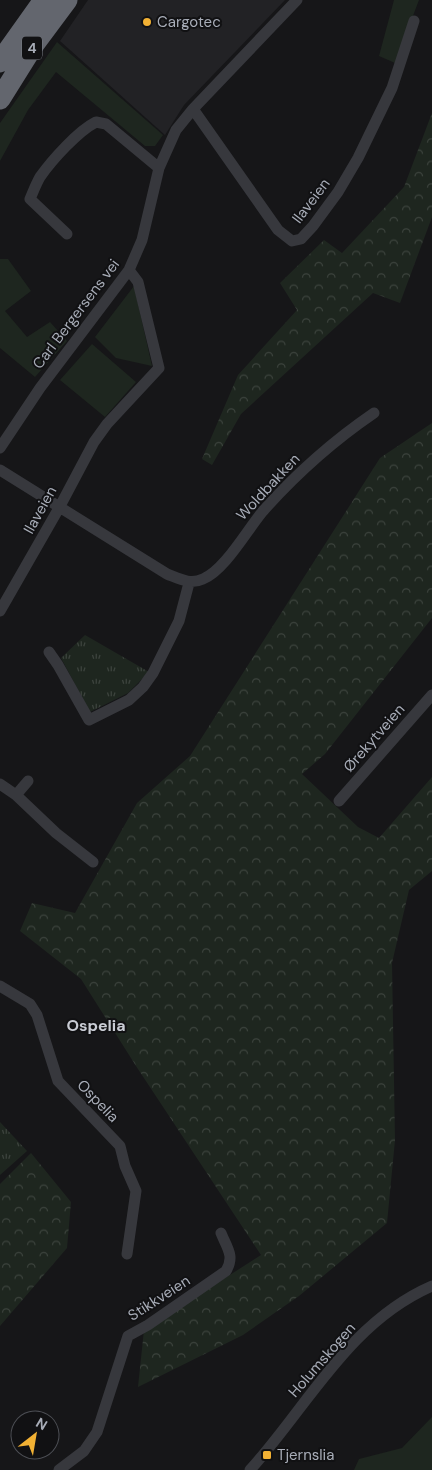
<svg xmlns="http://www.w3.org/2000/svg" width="432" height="1470" font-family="'DM Sans',sans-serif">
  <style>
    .built { fill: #222225 }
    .green { fill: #1e261f }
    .forest { fill: url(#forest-crowns) }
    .park { fill: url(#park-tufts) }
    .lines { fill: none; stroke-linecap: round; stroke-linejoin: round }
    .street { stroke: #37383d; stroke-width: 11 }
    .highway { stroke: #63666e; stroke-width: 21 }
    .poi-dot { fill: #f2b134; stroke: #111113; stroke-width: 2 }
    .labels { text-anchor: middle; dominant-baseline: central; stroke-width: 4; stroke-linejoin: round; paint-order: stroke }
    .shield { fill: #111113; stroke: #7b7e86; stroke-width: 1 }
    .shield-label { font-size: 14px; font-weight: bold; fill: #a8adb8 }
    .poi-label { font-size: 15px; fill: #a8adb8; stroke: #111113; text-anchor: start }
    .street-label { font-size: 15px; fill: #a8adb8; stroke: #111113 }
    .neighbourhood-label { font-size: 16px; font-weight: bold; fill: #c9ccd4; stroke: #111113 }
  </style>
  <defs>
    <pattern id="forest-crowns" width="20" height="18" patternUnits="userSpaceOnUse" patternTransform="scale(1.25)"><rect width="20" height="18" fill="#1e261f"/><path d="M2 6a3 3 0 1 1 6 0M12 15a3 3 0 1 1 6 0" fill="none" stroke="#3c433d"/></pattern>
    <pattern id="park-tufts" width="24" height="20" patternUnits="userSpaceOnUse" patternTransform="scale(1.25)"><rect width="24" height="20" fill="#1e261f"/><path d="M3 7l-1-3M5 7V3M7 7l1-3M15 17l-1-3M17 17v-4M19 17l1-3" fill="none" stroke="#3c433d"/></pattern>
  </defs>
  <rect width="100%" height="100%" fill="#161618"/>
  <path class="built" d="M 88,0 L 285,0 L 184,105 L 165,135 L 60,41 Z"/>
  <path class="green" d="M 394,0 L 419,0 L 395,63 L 379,56 Z
    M 57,42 L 163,135 L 155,146 L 145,146 L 56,72 L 28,110 L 0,161 L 0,123 Z
    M 0,259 L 8,259 L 31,291 L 5,311 L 27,337 L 50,322 L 67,341 L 35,377 L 0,348 Z
    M 134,286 L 152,366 L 116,358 L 95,337 Z
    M 92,344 L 136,382 L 105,417 L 60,380 Z
    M 432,1417 L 432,1470 L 354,1470 L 359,1459 L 402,1448 Z"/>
  <path class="forest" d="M 432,113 L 432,217 L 400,303 L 373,293 L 241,414 L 212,465 L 202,459 L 238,375 L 297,310 L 280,283 L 324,240 L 342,253 L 404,187 Z
    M 432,423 L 432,618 L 325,754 L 302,774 L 358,827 L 379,838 L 432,777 L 432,871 L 409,890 L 392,963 L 395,1140 L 387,1223 L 299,1296 L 243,1335 L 138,1387 L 144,1330 L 261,1255 L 136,1066 L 81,979 L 20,931 L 32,903 L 75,913 L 137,803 L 190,756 L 380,458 Z
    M 31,1153 L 71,1202 L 67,1248 L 0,1326 L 0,1184 Z"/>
  <path class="park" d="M 85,635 L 149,672 L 128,693 L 90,712 L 61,658 Z
    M 0,1122 L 27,1151 L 0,1175 Z"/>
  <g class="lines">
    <path class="street" d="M 193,109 L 278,230 L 292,241 L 301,239 L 313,226 L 338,192 L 358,158 L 392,88 L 414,21
      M 67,234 L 30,199 C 33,192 36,184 40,177 C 52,160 78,131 96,122 L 106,124 L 159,168
      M 0,448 L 40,388 L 129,270 L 142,240 L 159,168 L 176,130 L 193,109 L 297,0
      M 0,470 L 167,574 C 180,579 190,585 203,579 C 225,570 247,530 263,511 C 296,474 333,441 374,413
      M 0,611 L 59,508 L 94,442 L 107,424 L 159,368 L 138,282 L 129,270
      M 49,652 L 58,665 L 89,720 L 129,700 L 143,687 L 153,673 L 179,621 L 189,583
      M 0,784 L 16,795 L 56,833 L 93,862
      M 16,795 L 28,781
      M 339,801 L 432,695
      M 0,986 L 30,1004 L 37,1015 L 58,1081 L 120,1146 L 125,1166 L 136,1191 L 127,1254
      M 59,1470 L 84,1451 L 97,1432 L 128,1336 L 148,1325 L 226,1271 C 235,1256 227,1248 221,1233
      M 250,1470 C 308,1406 349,1322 432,1286"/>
    <path class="highway" d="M 0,62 L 44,0
      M 0,99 L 35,43 L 67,0"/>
  </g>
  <g class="poi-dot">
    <circle cx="147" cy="22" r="5"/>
    <rect x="262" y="1450" width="10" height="10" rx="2.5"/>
  </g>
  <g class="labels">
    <rect class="shield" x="22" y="36.5" width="20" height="23" rx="4"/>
    <g class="shield-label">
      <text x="32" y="48">4</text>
    </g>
    <g class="poi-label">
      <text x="157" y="22">Cargotec</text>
      <text x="277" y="1455">Tjernslia</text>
    </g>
    <g class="street-label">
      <text transform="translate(311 201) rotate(-53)">Ilaveien</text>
      <text transform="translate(76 314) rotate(-53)">Carl Bergersens vei</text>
      <text transform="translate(268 487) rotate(-47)">Woldbakken</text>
      <text transform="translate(40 510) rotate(-61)">Ilaveien</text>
      <text transform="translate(374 738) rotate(-49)">Ørekytveien</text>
      <text transform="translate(98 1101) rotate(46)">Ospelia</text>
      <text transform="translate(159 1298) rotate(-33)">Stikkveien</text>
      <text transform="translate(322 1360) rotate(-49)">Holumskogen</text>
    </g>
    <g class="neighbourhood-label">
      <text x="96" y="1025">Ospelia</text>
    </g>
  </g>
  <g transform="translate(35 1435) rotate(31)"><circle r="24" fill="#111113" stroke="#4d4f55"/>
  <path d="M0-4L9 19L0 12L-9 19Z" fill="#f2b134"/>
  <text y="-8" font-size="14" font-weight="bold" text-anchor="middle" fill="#a8adb8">N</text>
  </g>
</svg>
